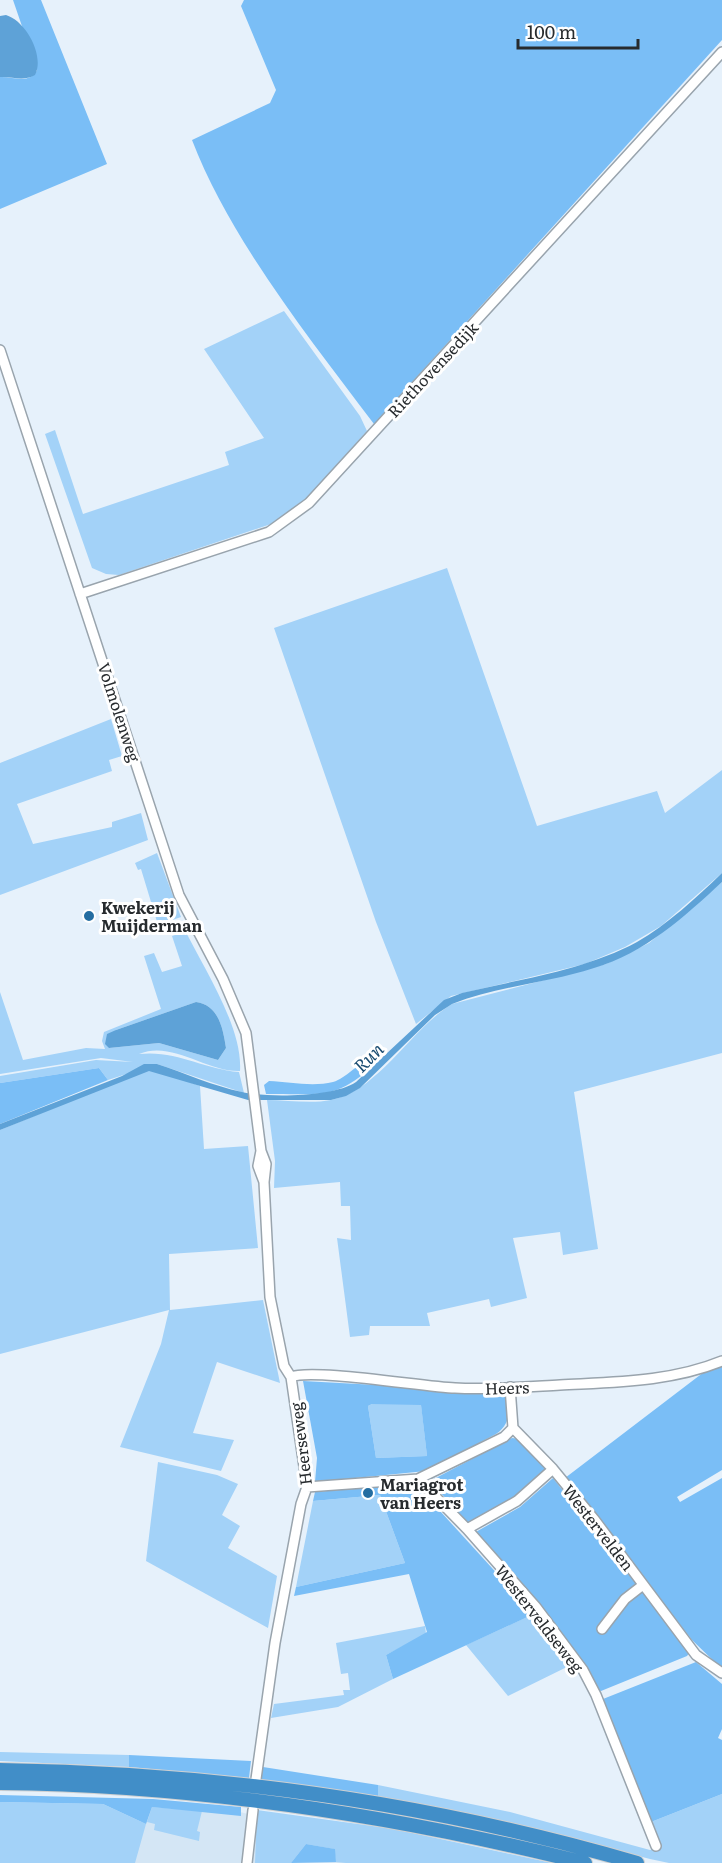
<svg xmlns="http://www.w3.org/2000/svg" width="722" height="1863" font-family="Literata,serif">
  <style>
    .built { fill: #d4e6f5 }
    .green { fill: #a3d2f8; fill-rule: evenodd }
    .forest { fill: #7abef6; fill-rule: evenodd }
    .water { fill: #5ea2d7 }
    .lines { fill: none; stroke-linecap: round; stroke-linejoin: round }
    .minor-casing { stroke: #99a4ad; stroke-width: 12 }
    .highway-casing { stroke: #cfd0d1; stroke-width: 16 }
    .minor { stroke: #fff; stroke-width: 9 }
    .highway { stroke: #418ec8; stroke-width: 14 }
    .poi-dot { fill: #246da1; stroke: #fff; stroke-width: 2 }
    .labels { text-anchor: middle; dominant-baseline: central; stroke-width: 6; stroke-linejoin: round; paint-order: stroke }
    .street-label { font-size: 16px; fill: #272b2e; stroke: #fff }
    .poi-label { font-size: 16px; font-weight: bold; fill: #272b2e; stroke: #fff; text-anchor: start }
    .water-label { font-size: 18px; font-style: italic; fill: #1a4c71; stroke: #fff }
  </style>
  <rect width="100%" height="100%" fill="#e6f1fb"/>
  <path class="built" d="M 147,1803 L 236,1811 L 442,1863 L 131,1863 Z"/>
  <path class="green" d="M 284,311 L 360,416 L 367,431 L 302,504 L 277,522 L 119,575 L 106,574 L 92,568 L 45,434 L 55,430 L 83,514 L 229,465 L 225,452 L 264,438 L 204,349 Z
    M 447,568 L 537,826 L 657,791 L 665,813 L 722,770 L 722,873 L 661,926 L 625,947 L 585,964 L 451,996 L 416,1024 L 376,922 L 274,628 Z
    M 111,719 L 122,756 L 109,760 L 112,771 L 17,804 L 33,844 L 112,827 L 112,822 L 141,813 L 148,840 L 0,895 L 0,763 Z
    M 157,853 L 181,917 L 158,925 L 141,869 L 138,870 L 135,863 Z
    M 722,882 L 722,1053 L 574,1092 L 598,1249 L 563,1255 L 560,1232 L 513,1238 L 527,1298 L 491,1307 L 489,1299 L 427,1313 L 430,1326 L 370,1326 L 369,1335 L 350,1337 L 337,1238 L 351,1240 L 350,1206 L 341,1206 L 340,1182 L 274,1188 L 275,1161 L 267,1100 C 287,1100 311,1104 331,1100 C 378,1091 411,1029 452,1004 L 606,964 L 649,943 Z
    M 183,926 C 202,966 243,1026 240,1071 C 206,1072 172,1040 139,1054 C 177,1050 203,1069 239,1072 L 244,1093 L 157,1064 L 108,1080 L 99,1068 L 0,1083 L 0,1076 L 96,1060 L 133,1062 L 101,1058 L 0,1074 L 0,992 L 23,1060 L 86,1048 L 105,1049 L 102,1041 L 104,1032 L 161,1009 L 144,956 L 154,953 L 162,972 L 182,966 L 172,936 L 178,934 L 176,928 ZM 196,1002 C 219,1005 223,1029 226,1048 L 218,1060 L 159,1043 L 109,1048 L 116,1030 Z
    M 144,1071 L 159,1071 L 200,1086 L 204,1149 L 248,1146 L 258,1248 L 169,1254 L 170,1310 L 263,1300 L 280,1383 L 217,1362 L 193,1433 L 234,1440 L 221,1471 L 120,1447 L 161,1344 L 169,1310 L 0,1354 L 0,1130 Z
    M 372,1404 L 421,1404 L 427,1456 L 376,1458 L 368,1406 Z
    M 158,1462 L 217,1475 L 238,1484 L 222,1515 L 240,1526 L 228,1548 L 277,1576 L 268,1628 L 146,1561 Z
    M 380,1495 L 405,1563 L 296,1587 L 313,1501 Z
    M 534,1614 L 564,1649 L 571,1665 L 508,1696 L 466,1645 Z
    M 425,1626 L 426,1634 L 386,1655 L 393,1679 L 338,1707 L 271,1718 L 274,1704 L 344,1695 L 343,1690 L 350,1690 L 348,1673 L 341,1674 L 336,1643 Z
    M 0,1752 L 129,1755 L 129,1767 L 0,1761 Z
    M 378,1785 L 510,1812 L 650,1850 L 658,1846 L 651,1822 L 722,1794 L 722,1863 L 669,1863 L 650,1859 L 534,1829 L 378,1796 Z
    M 0,1802 L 103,1804 L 146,1824 L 135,1863 L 0,1863 Z
    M 152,1807 L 202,1811 L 197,1831 L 200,1832 L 199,1841 L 154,1830 L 155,1824 L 147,1822 Z
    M 257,1810 L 394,1829 L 552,1863 L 346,1863 L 336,1862 L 334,1849 L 306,1844 L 291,1863 L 255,1863 Z"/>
  <path class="forest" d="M 13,0 L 41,0 L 107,164 L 0,209 L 0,77 C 12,76 30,85 37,70 Z
    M 244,0 L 722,0 L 722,40 L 374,424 C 310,339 230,239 192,140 L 270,103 L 276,90 L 241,6 Z
    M 371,1061 L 374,1065 C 334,1102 317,1093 266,1094 L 264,1085 L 269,1081 C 289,1082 313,1087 333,1082 C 347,1078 356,1063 371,1061 Z
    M 99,1068 L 108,1080 L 0,1124 L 0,1083 Z
    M 722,1365 L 722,1470 L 677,1497 L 680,1502 L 722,1478 L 722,1669 L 692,1640 L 565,1478 L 704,1372 Z
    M 303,1381 L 505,1392 C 513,1407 510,1425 496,1434 L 426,1471 L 315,1482 L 317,1458 ZM 372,1404 L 421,1405 L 427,1456 L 376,1458 L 368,1406 Z
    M 512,1438 L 521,1439 L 547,1469 L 512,1501 L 468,1523 L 430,1481 Z
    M 553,1478 L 690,1652 L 687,1656 L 601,1691 L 595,1689 L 550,1618 L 474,1533 L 520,1507 Z
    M 411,1484 L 440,1511 L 534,1614 L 393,1679 L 386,1655 L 427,1632 L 409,1574 L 294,1596 L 296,1587 L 405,1563 L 380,1495 L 313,1501 L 315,1492 Z
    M 696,1662 L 722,1684 L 722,1729 L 718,1738 L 722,1740 L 722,1794 L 651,1822 L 603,1699 Z
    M 129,1755 L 251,1761 L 249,1778 L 129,1767 Z
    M 263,1767 L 378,1785 L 378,1796 L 261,1780 Z
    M 0,1795 L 153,1799 L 241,1807 L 241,1816 L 152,1807 L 146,1824 L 103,1804 L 0,1802 Z
    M 306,1844 L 335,1849 L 336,1862 L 291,1863 Z"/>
  <path class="water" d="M 6,15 C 26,21 45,56 35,75 C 22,82 13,76 0,77 L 0,16 Z
    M 722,873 L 722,882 C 684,917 645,953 594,968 C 548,983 498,986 452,1004 L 435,1015 L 360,1088 L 346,1096 L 331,1100 L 248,1100 L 149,1071 L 0,1130 L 0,1124 L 122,1076 L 144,1064 L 157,1064 C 185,1073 213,1086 242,1092 C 267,1098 335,1097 356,1082 L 444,1000 L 462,993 C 520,979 583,971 637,942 C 668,924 696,898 722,873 Z
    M 196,1002 C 219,1005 223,1029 226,1048 L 218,1060 L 159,1043 L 109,1048 L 105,1044 L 107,1034 L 116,1030 Z"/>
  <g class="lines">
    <g class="minor-casing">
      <path id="minor" d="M 0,350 L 179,895 L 223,979 L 246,1033 L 261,1151 L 266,1164 L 264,1182 L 270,1297 L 284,1366 L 291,1377 L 307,1487 L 301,1504 L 275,1643 L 256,1779
        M 80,594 L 269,532 L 309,503 L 722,52
        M 261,1151 L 258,1166 L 264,1182
        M 291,1377 C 311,1368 425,1387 455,1388 C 490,1390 525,1387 560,1385 C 614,1382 671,1382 722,1361
        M 510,1387 L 513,1428 L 553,1469 L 594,1519 L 696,1655 L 722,1673
        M 418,1479 L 467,1529 L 536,1607 L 583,1670 L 596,1695 L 656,1846
        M 307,1487 L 418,1479 L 504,1437 L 513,1428
        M 467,1529 L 517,1501 L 553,1469
        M 602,1629 L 625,1599 L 643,1585
        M 247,1863 L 253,1810"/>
    </g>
    <g class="highway-casing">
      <path id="highway" d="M 0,1770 C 215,1773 431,1803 637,1863
        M 0,1783 C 198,1785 393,1815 585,1863"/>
    </g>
    <use href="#minor" class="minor"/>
    <use href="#highway" class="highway"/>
  </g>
  <g class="poi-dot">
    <circle cx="89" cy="916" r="6"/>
    <circle cx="368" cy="1493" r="6"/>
  </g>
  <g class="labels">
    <g class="street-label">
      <text transform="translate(432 369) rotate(-47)">Riethovensedijk</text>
      <text transform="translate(120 712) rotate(72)">Volmolenweg</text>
      <text transform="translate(507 1387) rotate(-2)">Heers</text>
      <text transform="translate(300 1444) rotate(-97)">Heerseweg</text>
      <text transform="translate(599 1527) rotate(52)">Westervelden</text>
      <text transform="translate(540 1618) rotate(52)">Westerveldseweg</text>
    </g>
    <g class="poi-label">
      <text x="101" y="907">Kwekerij<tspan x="101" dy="18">Muijderman</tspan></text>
      <text x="380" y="1484">Mariagrot<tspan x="380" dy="18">van Heers</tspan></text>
    </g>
    <g class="water-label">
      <text transform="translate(368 1057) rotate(-45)">Run</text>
    </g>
  </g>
  <path d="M518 39v9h120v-9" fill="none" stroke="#272b2e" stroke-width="3"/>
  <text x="527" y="39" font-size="18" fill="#272b2e" stroke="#ffffff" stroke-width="4.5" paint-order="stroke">100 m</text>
</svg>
